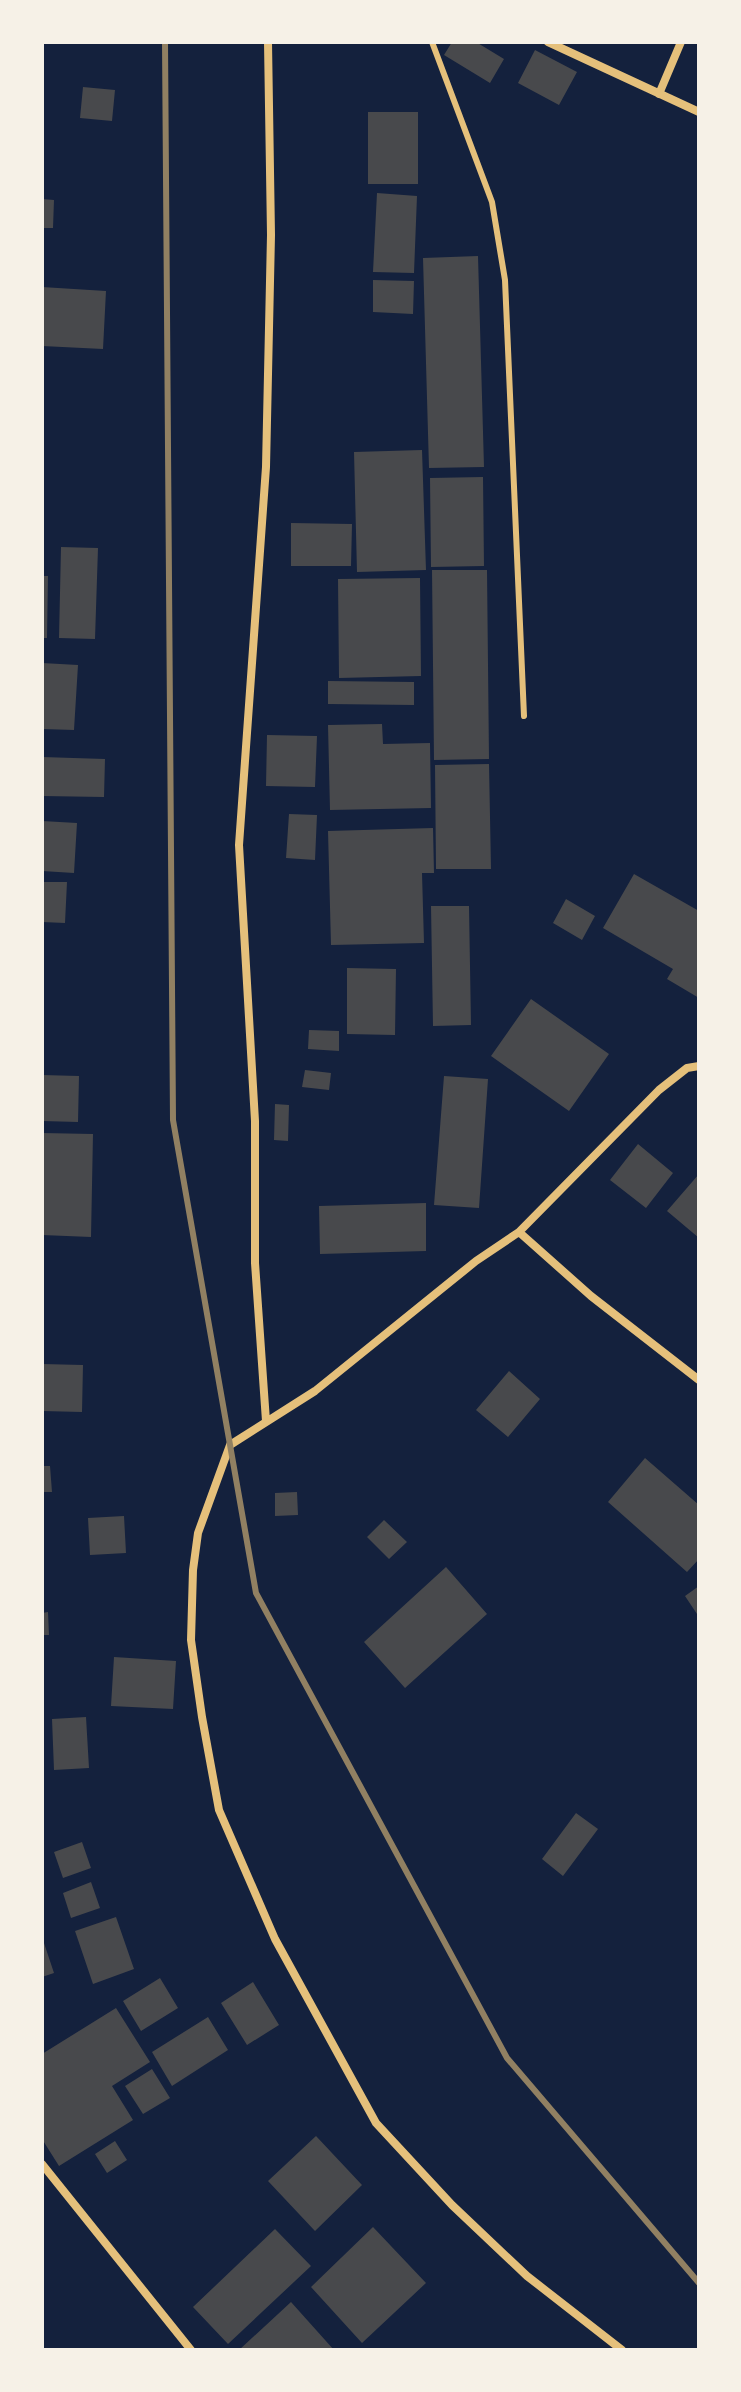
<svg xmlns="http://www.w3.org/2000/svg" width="741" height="2392" font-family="Figtree,sans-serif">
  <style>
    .building { fill: #48494c }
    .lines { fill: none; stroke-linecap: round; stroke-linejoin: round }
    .service { stroke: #e5c07b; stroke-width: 6 }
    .minor { stroke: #e5c07b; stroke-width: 8 }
    .rail { stroke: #918062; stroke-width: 6 }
  </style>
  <rect width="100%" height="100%" fill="#14213d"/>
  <path class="building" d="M 452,42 L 476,42 L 504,59 L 490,83 L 444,55 Z
    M 535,50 L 577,72 L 559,105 L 518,83 Z
    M 83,87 L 115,90 L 112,121 L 80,118 Z
    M 368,112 L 418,112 L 418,184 L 368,184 Z
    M 377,193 L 417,196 L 414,273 L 373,272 Z
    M 42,199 L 54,200 L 53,228 L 42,228 Z
    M 478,256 L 484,467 L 429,468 L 423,258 Z
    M 373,280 L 414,281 L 413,314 L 373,312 Z
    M 42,287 L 106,291 L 103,349 L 42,346 Z
    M 422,450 L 426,570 L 357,572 L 354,452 Z
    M 483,477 L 484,566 L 431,567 L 430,478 Z
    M 291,523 L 352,524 L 351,566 L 291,566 Z
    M 61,547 L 98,548 L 95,639 L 59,638 Z
    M 432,570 L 487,570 L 489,759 L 434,760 Z
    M 42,576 L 48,576 L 47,638 L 42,638 Z
    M 420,578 L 421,676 L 339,678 L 338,579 Z
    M 42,663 L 78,665 L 74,730 L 42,729 Z
    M 328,681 L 414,682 L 414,705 L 328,704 Z
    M 382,724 L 383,744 L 430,743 L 431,808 L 330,810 L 328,725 Z
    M 267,735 L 317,736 L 315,787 L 266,786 Z
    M 42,757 L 105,759 L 104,797 L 42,796 Z
    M 489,764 L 491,869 L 436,869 L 435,765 Z
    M 289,814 L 317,815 L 315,860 L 286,858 Z
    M 42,821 L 77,823 L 74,873 L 42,871 Z
    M 433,828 L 434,873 L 422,873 L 424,943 L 331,945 L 328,831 Z
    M 634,874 L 699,911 L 699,998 L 667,979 L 673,969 L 603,928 Z
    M 42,882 L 67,882 L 65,923 L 42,922 Z
    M 566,899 L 595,916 L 582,940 L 553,923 Z
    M 431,906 L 469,906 L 471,1025 L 433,1026 Z
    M 347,968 L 396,969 L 395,1035 L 347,1034 Z
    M 531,999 L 609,1054 L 569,1111 L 491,1056 Z
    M 309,1030 L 339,1031 L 339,1051 L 308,1049 Z
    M 305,1070 L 331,1073 L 329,1090 L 302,1087 Z
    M 42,1075 L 79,1076 L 78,1122 L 42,1121 Z
    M 444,1076 L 488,1079 L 479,1208 L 434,1205 Z
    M 275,1104 L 289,1105 L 288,1141 L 274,1140 Z
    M 42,1133 L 93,1134 L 91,1237 L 42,1235 Z
    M 638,1144 L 673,1173 L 646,1208 L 610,1180 Z
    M 699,1174 L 699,1238 L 667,1211 Z
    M 426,1203 L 426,1251 L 320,1254 L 319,1206 Z
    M 42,1364 L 83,1365 L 82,1412 L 42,1411 Z
    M 509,1371 L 540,1399 L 508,1437 L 476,1410 Z
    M 645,1458 L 699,1505 L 699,1559 L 687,1572 L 608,1502 Z
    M 42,1466 L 50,1466 L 52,1492 L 42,1492 Z
    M 297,1492 L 298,1515 L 275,1516 L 275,1493 Z
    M 124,1516 L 126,1553 L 90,1555 L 88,1518 Z
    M 384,1520 L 407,1542 L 389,1559 L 367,1537 Z
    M 446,1567 L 487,1614 L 405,1688 L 364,1642 Z
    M 699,1586 L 699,1617 L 685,1596 Z
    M 48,1612 L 49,1635 L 42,1635 L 42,1613 Z
    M 114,1657 L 176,1661 L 173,1709 L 111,1706 Z
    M 86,1717 L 89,1768 L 54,1770 L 52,1719 Z
    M 576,1813 L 598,1829 L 563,1876 L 542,1859 Z
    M 82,1842 L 91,1868 L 63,1878 L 54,1852 Z
    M 91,1882 L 100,1908 L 71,1918 L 63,1893 Z
    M 116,1917 L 134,1969 L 93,1984 L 75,1931 Z
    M 43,1940 L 54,1973 L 42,1977 L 42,1941 Z
    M 160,1978 L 178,2008 L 141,2031 L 123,2001 Z
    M 253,1982 L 279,2025 L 247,2045 L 221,2003 Z
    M 116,2008 L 150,2062 L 112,2086 L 133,2120 L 59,2166 L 42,2139 L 42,2054 Z
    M 208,2017 L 228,2050 L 172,2086 L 152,2052 Z
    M 152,2069 L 170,2098 L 143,2114 L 125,2086 Z
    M 316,2136 L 362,2185 L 315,2231 L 268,2181 Z
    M 115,2141 L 127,2160 L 107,2173 L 95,2154 Z
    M 373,2227 L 426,2283 L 362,2343 L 311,2287 Z
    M 275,2229 L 311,2266 L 228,2344 L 193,2307 Z
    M 291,2302 L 334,2350 L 239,2350 Z"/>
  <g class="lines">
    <path class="service" d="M 432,42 L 492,202 L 505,280 L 524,716"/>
    <path class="minor" d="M 548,42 L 699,112
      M 659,94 L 681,42
      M 519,1232 L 591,1296 L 699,1380
      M 266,1421 L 255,1263 L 255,1121 L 239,845 L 266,467 L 271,235 L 268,42
      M 42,2164 L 191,2350
      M 622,2350 L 527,2276 L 452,2205 L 376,2123 L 275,1939 L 219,1810 L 202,1717 L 191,1640 L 193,1570 L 198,1533 L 230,1445 L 315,1391 L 476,1261 L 519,1232 L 659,1090 L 687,1068 L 699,1066"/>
    <path class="rail" d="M 165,42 L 173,1120 L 256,1593 L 507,2058 L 699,2283"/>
  </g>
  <rect width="741" height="2392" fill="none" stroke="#f6f1e7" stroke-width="88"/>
</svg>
